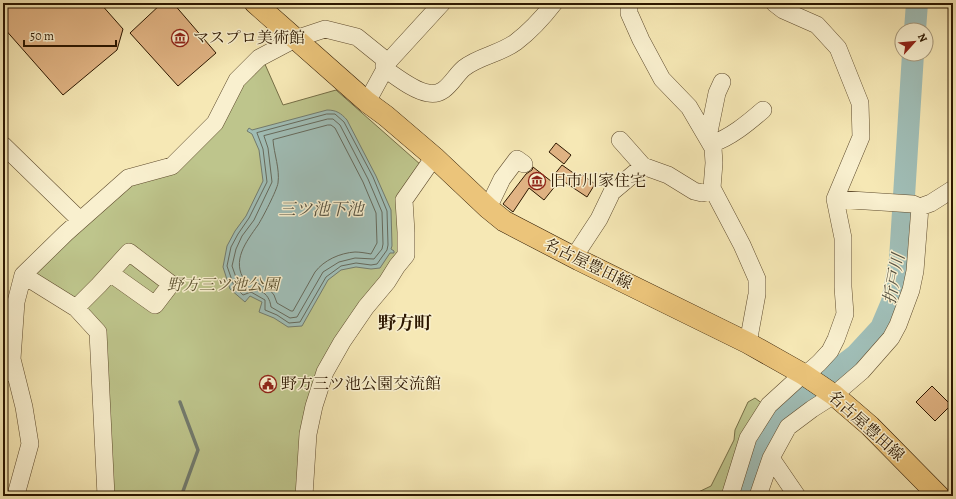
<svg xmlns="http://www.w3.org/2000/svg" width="956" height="499" font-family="Alegreya,'Noto Serif JP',serif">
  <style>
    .green { fill: #bec58c; stroke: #756e46 }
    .water { fill: #a0beb7; stroke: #727b6e }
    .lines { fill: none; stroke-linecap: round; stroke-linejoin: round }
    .shore { stroke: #666a5c; stroke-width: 1 }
    .stream { stroke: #727b6e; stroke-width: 3.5 }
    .river { stroke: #a0beb7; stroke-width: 22 }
    .building { fill: #e1b484; stroke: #2c1700 }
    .minor-casing { stroke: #5e4b2d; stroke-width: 18 }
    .major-casing { stroke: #2c1700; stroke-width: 22 }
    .minor { stroke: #f9f0cf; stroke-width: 17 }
    .major { stroke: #ebc47a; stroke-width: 21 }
    .labels { text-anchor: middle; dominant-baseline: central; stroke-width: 3; stroke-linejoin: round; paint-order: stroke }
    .poi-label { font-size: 16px; fill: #2c1700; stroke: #f9f0cf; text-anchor: start }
    .street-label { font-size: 16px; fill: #2c1700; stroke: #f9f0cf }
    .park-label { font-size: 16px; font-style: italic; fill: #5f5431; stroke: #f9f0cf }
    .water-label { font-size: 17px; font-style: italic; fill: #555140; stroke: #f9f0cf }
    .quarter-label { font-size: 18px; font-weight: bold; fill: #2c1700; stroke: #f9f0cf }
  </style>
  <rect width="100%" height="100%" fill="#f6e8b5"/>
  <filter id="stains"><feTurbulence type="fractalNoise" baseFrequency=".005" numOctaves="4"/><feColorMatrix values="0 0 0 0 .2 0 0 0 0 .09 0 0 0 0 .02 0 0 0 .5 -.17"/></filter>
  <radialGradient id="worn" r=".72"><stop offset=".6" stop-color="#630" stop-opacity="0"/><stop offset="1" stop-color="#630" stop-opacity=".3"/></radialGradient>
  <path class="green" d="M 264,62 L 283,105 L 336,90 L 421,165 L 400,254 L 336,340 L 298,496 L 111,496 L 105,330 L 33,275 L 130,182 L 175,168 L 240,83 Z
    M 755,398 L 763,404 L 726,496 L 690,496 L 711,486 L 734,440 L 735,430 L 748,402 Z"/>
  <path class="water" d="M 327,110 C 336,110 341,113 347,120 L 376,176 L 391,210 L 392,246 L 391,249 L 394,251 L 394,253 L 390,253 L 380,268 L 371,269 L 356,267 L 341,270 L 328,280 L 302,326 L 288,327 L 274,318 L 259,312 L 262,302 L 250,296 L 245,302 L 230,289 L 223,267 L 227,246 L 235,231 L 246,216 L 263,181 L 259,150 L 252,134 L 247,131 L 249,128 L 252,130 Z"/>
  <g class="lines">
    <path class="shore" d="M 327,114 L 335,114 L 344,122 L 373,177 L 387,211 L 388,245 L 387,250 L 377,264 L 371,265 L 356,263 L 341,266 L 326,277 L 300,322 L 289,323 L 277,315 L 265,310 L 265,300 L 251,292 L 243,295 L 234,286 L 227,266 L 231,247 L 238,234 L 249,218 L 267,182 L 263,149 L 257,133 Z
      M 328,119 L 333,119 L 340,125 L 368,179 L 382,212 L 383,244 L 382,249 L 374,259 L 355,258 L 339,262 L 323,272 L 297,317 L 290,318 L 271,307 C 269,291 257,288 243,288 L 238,283 L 232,266 L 236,249 L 242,236 L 254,220 L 272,182 L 268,148 L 264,136 Z
      M 328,125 L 331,125 L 335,128 L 363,182 L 376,213 L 377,243 L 371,254 C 366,253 360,252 355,252 C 340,253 324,260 315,272 L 293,311 L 291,311 L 277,303 L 274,295 L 269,289 L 255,282 L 245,281 C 231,261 246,242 258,225 C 262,219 277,190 278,183 C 280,169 274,154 273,140 Z"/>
    <path class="stream" d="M 180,402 L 198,450 L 182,494 L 183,496"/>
    <path class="river" d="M 915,30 L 917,3
      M 744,496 L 763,440 L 777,415 L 856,355 L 881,328 L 892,302 L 900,259 L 913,54"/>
  </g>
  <path class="building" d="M 3,3 L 100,3 L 123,29 L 117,50 L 63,95 L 3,27 Z
    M 162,3 L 173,3 L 216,53 L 178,86 L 130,33 Z
    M 556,143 L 571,155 L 564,164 L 549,152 Z
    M 562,165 L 579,177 L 581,174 L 595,184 L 587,197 L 554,175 Z
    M 533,167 L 556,185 L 544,200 L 529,188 L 513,212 L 503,204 L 526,174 L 532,170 Z
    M 932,386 L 951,405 L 935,421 L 916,402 Z"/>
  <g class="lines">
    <g class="minor-casing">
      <path id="minor" d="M 629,3 L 629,13 L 641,40 L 662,79 L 689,107 L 713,148 L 714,163 L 712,188 L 742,245 L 757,279 L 757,294 L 748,343
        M 385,69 C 397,77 414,91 428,93 C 446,97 453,77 464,68 C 479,56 500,54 516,42 C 529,32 544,16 554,3
        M 367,102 L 385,69 L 384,66 L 388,62 L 442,3
        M 706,136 L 709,132 L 717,93 L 722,82
        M 620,140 L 643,166 L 668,175 L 694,191 L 702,193 L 713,191
        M 711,144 C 730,138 748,123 763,110
        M 3,145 L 80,220
        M 835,199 L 913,204 L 920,207 L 931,203 L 953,189
        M 488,208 L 502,179 L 517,159 L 524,164
        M 574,257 L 599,219 L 612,192 L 643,166
        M 23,275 L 76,308 L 98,332 L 106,496
        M 76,308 L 99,285 L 129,252 L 171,284 L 155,305 L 110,273
        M 12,359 L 24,407 L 30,444 L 17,491 L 17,496
        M 3,374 L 12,359 L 16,302 L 23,275 L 66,233 L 128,178 L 172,166 L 215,123 L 237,80 L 259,58 L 295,39 L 325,29 L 357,37 L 388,62
        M 771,458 L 797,496
        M 304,496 L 308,434 L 314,406 L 325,372 L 342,342 L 366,307 L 387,282 L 397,266 L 406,255 L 406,232 L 404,200 L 434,157
        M 730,496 L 748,438 L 769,405 L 803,374 L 811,370 L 819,363 L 830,351 L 836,339 L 845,314 L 843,287 L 843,238 L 835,199 L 861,137 L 860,103 L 838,48 L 817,25 L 783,10 L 774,3
        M 758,496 L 771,458 L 788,427 L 812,409 L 834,395 L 862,371 L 891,338 L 898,325 L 911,290 L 915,271 L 920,207"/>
    </g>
    <g class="major-casing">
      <path id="major" d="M 255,3 L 367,102 L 386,116 L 434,157 L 488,208 L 504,221 L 579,260 L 748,343 L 803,374 L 834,395 L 870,426 L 939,496"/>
    </g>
    <use href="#minor" class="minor"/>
    <use href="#major" class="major"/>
  </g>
  <defs>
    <g id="museum-ring" transform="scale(0.9)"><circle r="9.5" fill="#f9f0cf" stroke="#8f2418" stroke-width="1.5"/><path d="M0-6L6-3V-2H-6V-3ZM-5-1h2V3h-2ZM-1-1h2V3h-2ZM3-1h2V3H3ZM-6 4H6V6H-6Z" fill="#8f2418"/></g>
    <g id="civic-ring" transform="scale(0.9)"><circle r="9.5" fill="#f9f0cf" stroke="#8f2418" stroke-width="1.5"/><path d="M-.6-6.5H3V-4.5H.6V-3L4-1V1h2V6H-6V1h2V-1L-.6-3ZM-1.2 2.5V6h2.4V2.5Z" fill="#8f2418"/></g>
  </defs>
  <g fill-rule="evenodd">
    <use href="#museum-ring" x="180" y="38"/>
    <use href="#museum-ring" x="537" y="181"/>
    <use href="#civic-ring" x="268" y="384"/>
  </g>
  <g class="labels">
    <g class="poi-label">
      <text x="193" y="38">マスプロ美術館</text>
      <text x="550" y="181">旧市川家住宅</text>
      <text x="281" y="384">野方三ツ池公園交流館</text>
    </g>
    <g class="street-label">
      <text transform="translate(588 264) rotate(26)">名古屋豊田線</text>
      <text transform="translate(866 426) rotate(42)">名古屋豊田線</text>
    </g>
    <g class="park-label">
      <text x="223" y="285">野方三ツ池公園</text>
    </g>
    <g class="water-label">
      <text x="321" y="209">三ツ池下池</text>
      <text transform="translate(894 279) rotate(-79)">折戸川</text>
    </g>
    <g class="quarter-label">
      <text x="405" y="323">野方町</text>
    </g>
  </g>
  <rect width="956" height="499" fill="none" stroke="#f6e8b5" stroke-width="16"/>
  <rect x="4" y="4" width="948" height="491" fill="none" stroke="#2c1700" stroke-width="2"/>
  <rect x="8" y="8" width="940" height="483" fill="none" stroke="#2c1700"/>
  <g transform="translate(914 42) rotate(63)"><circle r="19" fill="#f9f0cf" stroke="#a7997c"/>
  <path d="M0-3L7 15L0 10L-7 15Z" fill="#8f2418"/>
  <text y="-6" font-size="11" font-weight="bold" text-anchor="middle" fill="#2c1700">N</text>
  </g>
  <path d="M24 40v6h92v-6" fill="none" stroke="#2c1700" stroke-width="2"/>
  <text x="30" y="40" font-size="12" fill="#2c1700" stroke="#f9f0cf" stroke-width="3" paint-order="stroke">50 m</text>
  <rect width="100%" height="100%" filter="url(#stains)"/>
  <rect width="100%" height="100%" fill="url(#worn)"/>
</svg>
